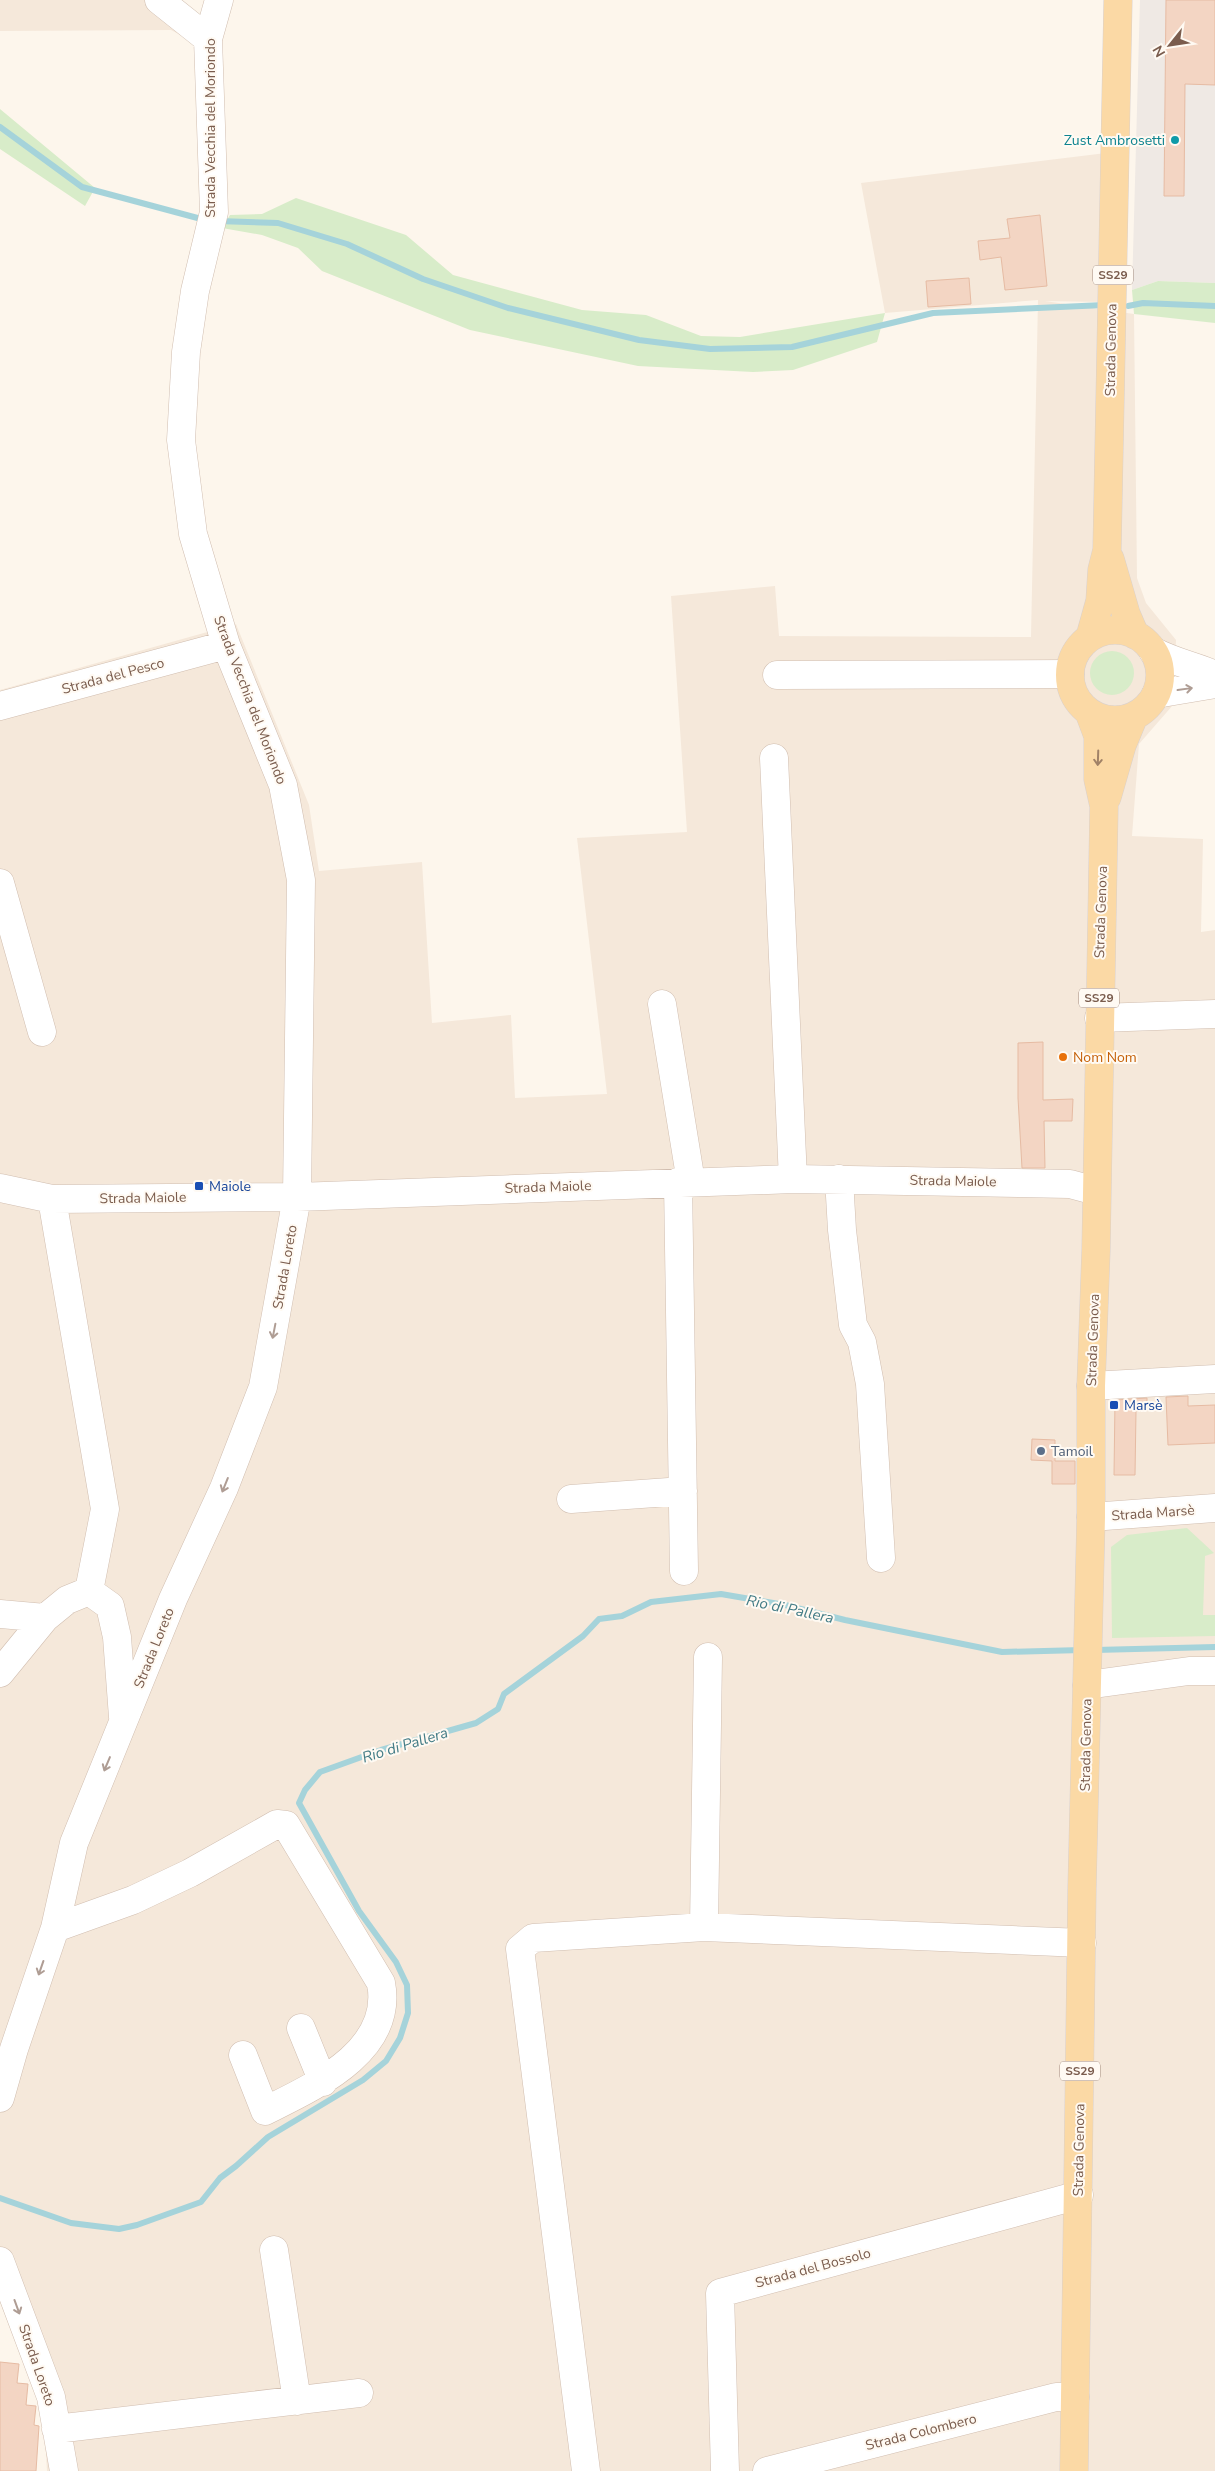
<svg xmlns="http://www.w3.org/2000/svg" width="1215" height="2471" font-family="'Nunito Sans',sans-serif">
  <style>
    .residential { fill: #f5e8da }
    .industrial { fill: #efe9e4 }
    .green { fill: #d8ecc9 }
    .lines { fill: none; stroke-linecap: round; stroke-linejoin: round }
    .stream { stroke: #a5d3da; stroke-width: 6 }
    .building { fill: #f3d5c3; stroke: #e6bba3 }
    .minor-casing { stroke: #d1beb0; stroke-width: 29 }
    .major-casing { stroke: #dad1cd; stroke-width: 29 }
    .minor { stroke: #fff; stroke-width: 28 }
    .major { stroke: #fbd9a5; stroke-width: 28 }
    .oneway { stroke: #af9d94 }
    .oneway2 { stroke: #a18267 }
    .culture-dot { fill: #0f9aa8; stroke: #fffaf3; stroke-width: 2 }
    .food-dot { fill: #e8710a; stroke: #fffaf3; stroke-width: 2 }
    .transit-dot { fill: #1a4fb4; stroke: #fffaf3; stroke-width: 2 }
    .service-dot { fill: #5c6f8a; stroke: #fffaf3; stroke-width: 2 }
    .labels { text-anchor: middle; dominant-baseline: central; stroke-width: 4; stroke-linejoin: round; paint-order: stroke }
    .shield { fill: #fffaf3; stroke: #a28b7f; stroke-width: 1 }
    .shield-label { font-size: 12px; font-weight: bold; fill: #7a5c4d }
    .street-label { font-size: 14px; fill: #7a5c4d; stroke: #fffaf3 }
    .culture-label { font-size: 14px; fill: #0d838f; stroke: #fffaf3; text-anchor: end }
    .food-label { font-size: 14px; fill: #c56008; stroke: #fffaf3; text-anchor: start }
    .transit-label { font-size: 14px; fill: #164399; stroke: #fffaf3; text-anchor: start }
    .service-label { font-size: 14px; fill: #4e5e75; stroke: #fffaf3; text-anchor: start }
    .water-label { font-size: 15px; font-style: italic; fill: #437c86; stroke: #fffaf3 }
  </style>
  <rect width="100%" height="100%" fill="#fdf6ec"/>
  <path class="residential" d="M 0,0 L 173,0 L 201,46 L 171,30 L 0,31 Z
    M 1106,153 L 1103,302 L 1045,301 L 1134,314 L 1137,578 L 1146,603 L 1176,640 L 1173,705 L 1139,744 L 1132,836 L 1203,839 L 1201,932 L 1215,930 L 1215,2471 L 47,2471 L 43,2402 L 0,2291 L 0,690 L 236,624 L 309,805 L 319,871 L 422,862 L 432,1023 L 511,1015 L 515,1098 L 607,1094 L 577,838 L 687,832 L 671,596 L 775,586 L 779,636 L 1031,637 L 1038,300 L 885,313 L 861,183 Z"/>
  <path class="industrial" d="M 1140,0 L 1215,0 L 1215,283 L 1158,281 L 1132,290 Z"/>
  <path class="green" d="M 0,109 L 95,188 L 85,206 L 0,149 Z
    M 296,198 L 406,235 L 453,275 L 582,310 L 646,315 L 701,336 L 740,337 L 885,313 L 877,342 L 793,370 L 753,372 L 638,366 L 470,330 L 322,271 L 298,248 L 262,235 L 222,228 L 230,215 L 262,214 Z
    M 1158,281 L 1215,283 L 1215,323 L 1134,314 L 1132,290 Z
    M1090 673a22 22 0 1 1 44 0a22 22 0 1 1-44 0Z
    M 1187,1528 L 1214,1553 L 1205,1556 L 1203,1615 L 1215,1615 L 1215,1636 L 1112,1638 L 1111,1547 L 1127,1535 Z"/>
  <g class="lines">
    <path class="stream" d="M 0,127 L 82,187 L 205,220
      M 217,221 L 278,223 L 347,244 L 423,279 L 508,308 L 639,340 L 710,349 L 792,347 L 933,313 L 1104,305
      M 1128,306 L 1143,303 L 1215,306
      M 1095,1650 L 1215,1647
      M 0,2198 L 71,2223 L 119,2229 L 137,2225 L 201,2202 L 220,2178 L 236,2166 L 268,2137 L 363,2080 L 386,2061 L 400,2038 L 408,2013 L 407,1985 L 396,1962 L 359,1911 L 299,1803 L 305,1790 L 320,1772 L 381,1750 L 476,1723 L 498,1709 L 504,1694 L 583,1636 L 599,1619 L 622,1616 L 651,1602 L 721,1594 L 785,1605 L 845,1620 L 1002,1652 L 1082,1650"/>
  </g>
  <path class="building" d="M 1166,0 L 1215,0 L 1215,85 L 1185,84 L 1184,196 L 1164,196 Z
    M 1040,215 L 1047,286 L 1005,290 L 1001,257 L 980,260 L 978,241 L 1010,238 L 1007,219 Z
    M 969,278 L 971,304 L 928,307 L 926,281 Z
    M 1043,1042 L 1043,1100 L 1073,1099 L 1072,1121 L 1044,1121 L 1045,1168 L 1022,1168 L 1018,1098 L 1018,1043 Z
    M 1188,1396 L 1188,1406 L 1215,1405 L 1215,1443 L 1168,1445 L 1166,1397 Z
    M 1147,1398 L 1147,1411 L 1136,1411 L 1135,1475 L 1114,1475 L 1115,1400 Z
    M 1032,1439 L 1055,1440 L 1055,1461 L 1075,1461 L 1075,1484 L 1052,1484 L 1052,1461 L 1031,1460 Z
    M 0,2362 L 19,2364 L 17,2383 L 28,2384 L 26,2405 L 36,2406 L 34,2425 L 39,2426 L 36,2471 L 0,2471 Z"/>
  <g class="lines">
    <g class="minor-casing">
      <path id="minor" d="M 159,0 L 208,39
        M 1153,651 C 1173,662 1195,666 1215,675
        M 777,675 L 1070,674
        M 1156,694 L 1215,684
        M 0,706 L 226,645
        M 774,758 L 793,1179
        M 0,883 L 42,1032
        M 662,1004 L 691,1182
        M 1099,1018 L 1215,1014
        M 839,1179 L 842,1230 L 853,1325 L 862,1342 L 870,1384 L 881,1558
        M 678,1182 L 684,1571
        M 0,1188 L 52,1199 L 297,1197 L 793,1179 L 1070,1184 L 1096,1191
        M 52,1199 L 105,1509 L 89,1591 L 110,1606 L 117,1637 L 123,1717
        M 1091,1386 L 1215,1379
        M 571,1499 L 683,1491
        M 1091,1517 L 1215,1508
        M 0,1614 L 45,1618
        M 0,1673 L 45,1618 L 67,1600 L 89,1591
        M 1087,1685 L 1189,1671 L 1215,1671
        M 704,1927 L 708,1657
        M 55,1928 L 133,1900 L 190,1873 L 277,1824 L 286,1825 L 381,1983 C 394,2051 315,2086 265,2111 L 243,2055
        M 301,2028 L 323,2082
        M 0,2098 L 14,2049 L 55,1928 L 74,1843 L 173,1599 L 224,1488 L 263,1387 L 297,1197 L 301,880 L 283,785 L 226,645 L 193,534 L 181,440 L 186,352 L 195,291 L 214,212 L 208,39 L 219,0
        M 274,2250 L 297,2401
        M 0,2261 L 51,2397 L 64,2471
        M 56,2429 L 359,2393
        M 586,2471 L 520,1949 L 533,1938 L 704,1927 L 1082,1943
        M 725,2471 L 720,2293 L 1079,2195
        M 767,2471 L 1056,2397 L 1075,2397"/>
    </g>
    <g class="major-casing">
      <path id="major" d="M 1110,559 L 1126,614 L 1135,635
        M1070 675a45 45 0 1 1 90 0a45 45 0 1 1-90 0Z
        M 1090,637 L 1100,601 L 1102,570 L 1107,550 L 1118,0
        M 1107,797 L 1122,745 L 1134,716
        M 1074,2471 L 1082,1888 L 1091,1517 L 1091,1386 L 1096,1250 L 1104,806 L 1098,779 L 1098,736 L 1089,712"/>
    </g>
    <use href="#minor" class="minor"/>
    <use href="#major" class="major"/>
  </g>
  <defs><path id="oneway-shaft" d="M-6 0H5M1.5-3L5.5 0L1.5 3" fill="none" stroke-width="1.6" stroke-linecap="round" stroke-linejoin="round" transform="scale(1.25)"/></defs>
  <g class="oneway">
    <use href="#oneway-shaft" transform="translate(1185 689) rotate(-8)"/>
    <use href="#oneway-shaft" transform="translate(274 1331) rotate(101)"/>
    <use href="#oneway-shaft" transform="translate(225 1485) rotate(112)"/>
    <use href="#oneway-shaft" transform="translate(107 1764) rotate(113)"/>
    <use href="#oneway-shaft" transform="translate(41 1968) rotate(109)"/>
    <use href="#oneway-shaft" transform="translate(17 2307) rotate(70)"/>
  </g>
  <use class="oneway2" href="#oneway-shaft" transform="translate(1098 758) rotate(92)"/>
  <circle class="culture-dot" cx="1175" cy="140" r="5"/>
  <circle class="food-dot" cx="1063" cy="1057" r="5"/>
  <g class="transit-dot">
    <rect x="194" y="1181" width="10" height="10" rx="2.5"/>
    <rect x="1109" y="1400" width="10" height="10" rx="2.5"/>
  </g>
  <circle class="service-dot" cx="1041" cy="1451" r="5"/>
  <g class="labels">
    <g class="shield">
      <rect x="1093" y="265.5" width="40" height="19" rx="4"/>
      <rect x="1079" y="988.5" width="40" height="19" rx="4"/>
      <rect x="1060" y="2061.5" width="40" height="19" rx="4"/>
    </g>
    <g class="shield-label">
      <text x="1113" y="275">SS29</text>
      <text x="1099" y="998">SS29</text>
      <text x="1080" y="2071">SS29</text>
    </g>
    <g class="street-label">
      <text transform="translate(210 128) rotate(-90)">Strada Vecchia del Moriondo</text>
      <text transform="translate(1111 350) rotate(-89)">Strada Genova</text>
      <text transform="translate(113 676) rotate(-15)">Strada del Pesco</text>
      <text transform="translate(250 700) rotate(69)">Strada Vecchia del Moriondo</text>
      <text transform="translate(1101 912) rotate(-88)">Strada Genova</text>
      <text transform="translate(953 1181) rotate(1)">Strada Maiole</text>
      <text transform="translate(548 1187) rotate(-2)">Strada Maiole</text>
      <text transform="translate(143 1198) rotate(-1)">Strada Maiole</text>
      <text transform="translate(285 1267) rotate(-80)">Strada Loreto</text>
      <text transform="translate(1093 1340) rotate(-88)">Strada Genova</text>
      <text transform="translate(1153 1513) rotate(-4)">Strada Marsè</text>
      <text transform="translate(154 1648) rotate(-68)">Strada Loreto</text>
      <text transform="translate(1086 1745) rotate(-89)">Strada Genova</text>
      <text transform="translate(1079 2150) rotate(-89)">Strada Genova</text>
      <text transform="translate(813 2268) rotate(-15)">Strada del Bossolo</text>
      <text transform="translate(37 2365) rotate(71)">Strada Loreto</text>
      <text transform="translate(921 2432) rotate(-14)">Strada Colombero</text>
    </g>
    <g class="culture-label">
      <text x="1165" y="140">Zust Ambrosetti</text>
    </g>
    <g class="food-label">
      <text x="1073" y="1057">Nom Nom</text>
    </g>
    <g class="transit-label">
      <text x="209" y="1186">Maiole</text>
      <text x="1124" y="1405">Marsè</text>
    </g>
    <g class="service-label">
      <text x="1051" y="1451">Tamoil</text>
    </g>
    <g class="water-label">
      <text transform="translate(790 1609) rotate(12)">Rio di Pallera</text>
      <text transform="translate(405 1745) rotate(-17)">Rio di Pallera</text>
    </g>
  </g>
  <g transform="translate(1170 45) rotate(240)" stroke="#fffaf3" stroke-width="4" paint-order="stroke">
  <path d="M0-4L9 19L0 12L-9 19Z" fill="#7a5c4d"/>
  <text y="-8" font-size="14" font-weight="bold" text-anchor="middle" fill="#7a5c4d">N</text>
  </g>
</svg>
